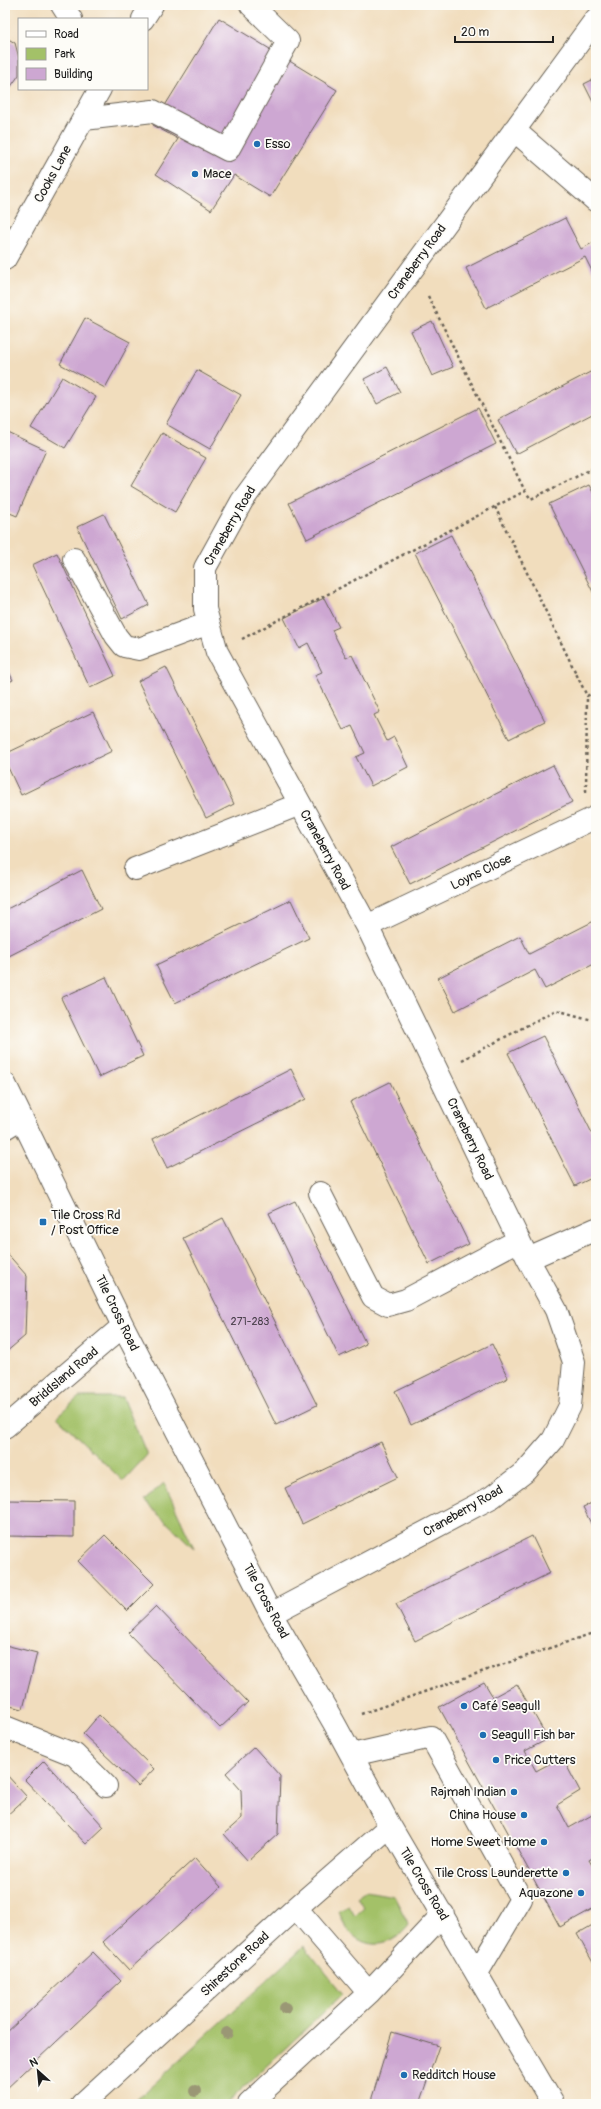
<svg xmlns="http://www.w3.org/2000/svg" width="601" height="2109" font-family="Pangolin,sans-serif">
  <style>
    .green { fill: #a3c168; stroke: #606e42 }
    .building { fill: #cda7d2 }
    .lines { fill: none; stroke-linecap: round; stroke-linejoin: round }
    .minor-casing { stroke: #676054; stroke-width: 24 }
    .path { stroke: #676054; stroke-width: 2.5; stroke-dasharray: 3 3; stroke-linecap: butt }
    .minor { stroke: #fff; stroke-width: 22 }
    .tree { fill: #9a9775 }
    .poi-dot { fill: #1f6fb2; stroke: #fdfcf7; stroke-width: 1.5 }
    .labels { text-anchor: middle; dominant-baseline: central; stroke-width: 3.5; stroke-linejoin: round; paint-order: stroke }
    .number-label { font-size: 11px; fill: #483f4a }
    .poi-label { font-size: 13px; fill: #1c1c1c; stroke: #fdfcf7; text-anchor: start }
    .street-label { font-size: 13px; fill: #1c1c1c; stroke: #fdfcf7 }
  </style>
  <rect width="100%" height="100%" fill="#fdfcf7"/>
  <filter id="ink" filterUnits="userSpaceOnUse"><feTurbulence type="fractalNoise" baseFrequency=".025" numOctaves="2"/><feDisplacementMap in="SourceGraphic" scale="8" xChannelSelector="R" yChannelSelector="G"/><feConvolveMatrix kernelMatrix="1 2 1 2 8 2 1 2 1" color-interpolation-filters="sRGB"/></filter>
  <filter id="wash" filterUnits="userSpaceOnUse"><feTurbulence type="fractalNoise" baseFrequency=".012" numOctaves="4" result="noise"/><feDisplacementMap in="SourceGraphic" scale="16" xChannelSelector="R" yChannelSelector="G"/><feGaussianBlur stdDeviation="0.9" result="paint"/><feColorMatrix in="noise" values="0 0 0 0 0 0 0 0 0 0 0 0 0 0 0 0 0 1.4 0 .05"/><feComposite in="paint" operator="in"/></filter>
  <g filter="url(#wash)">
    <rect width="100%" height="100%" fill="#f1ddbd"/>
    <path class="green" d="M 79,1397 L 123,1397 L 147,1455 L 123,1481 L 57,1417 Z
      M 164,1483 L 194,1548 L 144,1501 Z
      M 366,1891 L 394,1896 L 409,1925 C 386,1956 349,1948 339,1911 L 349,1906 L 355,1916 L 364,1908 L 357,1897 Z
      M 304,1946 L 343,1994 L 226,2104 L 132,2104 Z"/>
    <g id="blocks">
      <path class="building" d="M 219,18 L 337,90 L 270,197 L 234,175 L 211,210 L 156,174 L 178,139 L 153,125 Z
        M 5,37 L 15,43 L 19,58 L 19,75 L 5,95 Z
        M 596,78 L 596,108 L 584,84 Z
        M 565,218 L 581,249 L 596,241 L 596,272 L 593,273 L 585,257 L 486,308 L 466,268 Z
        M 85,318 L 130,342 L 105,388 L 60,364 Z
        M 432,321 L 453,367 L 432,376 L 411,331 Z
        M 387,367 L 400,392 L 377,404 L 364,379 Z
        M 596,369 L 596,412 L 516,454 L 498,420 Z
        M 197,370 L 241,395 L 210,449 L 166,424 Z
        M 62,377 L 96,397 L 65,448 L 31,428 Z
        M 478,408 L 496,444 L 307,539 L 289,503 Z
        M 5,431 L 46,450 L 17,516 L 5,511 Z
        M 162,433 L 206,458 L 175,512 L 131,486 Z
        M 589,485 L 596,498 L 596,598 L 549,504 Z
        M 104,514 L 149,605 L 122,619 L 77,527 Z
        M 451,535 L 545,721 L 509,739 L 415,553 Z
        M 57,553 L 115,676 L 90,688 L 32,565 Z
        M 324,598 L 339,627 L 332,630 L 346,658 L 352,655 L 380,712 L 374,715 L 387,741 L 394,737 L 408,767 L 371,786 L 356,757 L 365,753 L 352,726 L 343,730 L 315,675 L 322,672 L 308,643 L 299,648 L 284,618 Z
        M 5,664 L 13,680 L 5,684 Z
        M 166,667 L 234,804 L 206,818 L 138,681 Z
        M 93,712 L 112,751 L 21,795 L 5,761 L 5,754 Z
        M 553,765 L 572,802 L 410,884 L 391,847 Z
        M 82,870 L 101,909 L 5,958 L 5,910 Z
        M 291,900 L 309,938 L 175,1003 L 156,965 Z
        M 596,920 L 596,963 L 545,989 L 535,970 L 455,1011 L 438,978 L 520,936 L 529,954 Z
        M 106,977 L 143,1056 L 99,1077 L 61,998 Z
        M 543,1036 L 596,1141 L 596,1176 L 575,1186 L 508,1053 Z
        M 291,1069 L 306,1099 L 167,1168 L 153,1139 Z
        M 390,1082 L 469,1244 L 429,1264 L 350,1102 Z
        M 295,1201 L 366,1344 L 339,1357 L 269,1213 Z
        M 223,1218 L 317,1405 L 276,1425 L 183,1238 Z
        M 5,1251 L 27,1276 L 25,1336 L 5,1353 Z
        M 492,1344 L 508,1378 L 411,1425 L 395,1391 Z
        M 381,1442 L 398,1477 L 302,1524 L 285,1488 Z
        M 6,1500 L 74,1501 L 74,1537 L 5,1536 Z
        M 596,1501 L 596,1534 L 583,1507 Z
        M 105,1535 L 154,1584 L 127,1611 L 78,1561 Z
        M 532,1536 L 550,1573 L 415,1641 L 396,1604 Z
        M 156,1606 L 248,1702 L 220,1728 L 128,1633 Z
        M 5,1645 L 37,1653 L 23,1709 L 5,1705 Z
        M 484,1682 L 493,1697 L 517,1684 L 548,1739 L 525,1751 L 536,1771 L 562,1757 L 580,1791 L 557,1805 L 569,1828 L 592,1815 L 596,1822 L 596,1856 L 589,1860 L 596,1872 L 596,1907 L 560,1927 L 439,1707 Z
        M 99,1715 L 154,1769 L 138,1786 L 83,1734 Z
        M 254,1747 L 280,1776 L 278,1834 L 248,1861 L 224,1834 L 242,1818 L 241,1790 L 226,1773 Z
        M 44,1761 L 104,1827 L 86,1844 L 25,1780 Z
        M 5,1773 L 27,1797 L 5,1817 Z
        M 195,1858 L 221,1887 L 129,1970 L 103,1942 Z
        M 596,1923 L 596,1968 L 577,1934 Z
        M 93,1952 L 121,1981 L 5,2090 L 5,2034 Z
        M 392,2032 L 439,2046 L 419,2104 L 370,2104 Z"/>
    </g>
  </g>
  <g filter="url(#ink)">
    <use href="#blocks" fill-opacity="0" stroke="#676054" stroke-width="1"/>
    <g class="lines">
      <g class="minor-casing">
        <path id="minor" d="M 62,5 L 71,19
          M 143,19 L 152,5
          M 84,119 L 153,111 L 228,150 L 288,41 L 251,5
          M 514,130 L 596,201
          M 5,259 L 100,89
          M 74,559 L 116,636 L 124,646 L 139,649 L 209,623
          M 135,869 L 300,804
          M 367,926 L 596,817
          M 5,1084 L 123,1326 L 271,1614 L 334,1723 L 390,1826 L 553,2104
          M 5,1128 L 21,1118
          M 320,1193 L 373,1297 L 388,1305 L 406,1300 L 519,1240
          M 528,1259 L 596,1229
          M 5,1427 L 123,1326
          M 271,1614 L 492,1497 L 526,1471 L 553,1440 L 570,1406 L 574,1362 L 556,1310 L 528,1259 L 367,926 L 217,652 L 205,609 L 205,568 L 242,501 L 596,19
          M 5,1727 L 75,1755 L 106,1786
          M 352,1755 L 431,1737 L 521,1899 L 477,1973
          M 296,1908 L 369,1993
          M 82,2104 L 296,1908 L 390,1826
          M 249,2104 L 369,1993 L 443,1914"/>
      </g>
      <path class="path" d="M 428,296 L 525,491
        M 495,507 L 587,696 L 596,691
        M 242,639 L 525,491 L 531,499 L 596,467
        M 586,792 L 587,696
        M 593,1019 L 596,1026
        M 462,1060 L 556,1010 L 596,1021
        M 361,1714 L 596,1632"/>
      <use href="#minor" class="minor"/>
    </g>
    <g class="tree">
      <circle cx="285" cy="2008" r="6"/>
      <circle cx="227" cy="2033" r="6"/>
      <circle cx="195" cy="2091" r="6"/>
    </g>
  </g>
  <g class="poi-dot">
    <circle cx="257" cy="144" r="4"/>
    <circle cx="195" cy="174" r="4"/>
    <rect x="39" y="1218" width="8" height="8" rx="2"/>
    <circle cx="464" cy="1706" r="4"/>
    <circle cx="483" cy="1735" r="4"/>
    <circle cx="496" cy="1760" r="4"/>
    <circle cx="514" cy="1792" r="4"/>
    <circle cx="524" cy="1815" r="4"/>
    <circle cx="544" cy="1842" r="4"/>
    <circle cx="566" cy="1873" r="4"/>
    <circle cx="581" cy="1893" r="4"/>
    <circle cx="404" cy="2075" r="4"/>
  </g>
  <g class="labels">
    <g class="number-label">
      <text x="250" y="1321">271-283</text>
    </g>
    <g class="poi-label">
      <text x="265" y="144">Esso</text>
      <text x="203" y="174">Mace</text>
      <text x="51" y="1215">Tile Cross Rd<tspan x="51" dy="15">/ Post Office</tspan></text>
      <text x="472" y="1706">Café Seagull</text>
      <text x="491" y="1735">Seagull Fish bar</text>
      <text x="504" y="1760">Price Cutters</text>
      <text x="506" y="1792" text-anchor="end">Rajmah Indian</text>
      <text x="516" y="1815" text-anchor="end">China House</text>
      <text x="536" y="1842" text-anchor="end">Home Sweet Home</text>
      <text x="558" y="1873" text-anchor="end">Tile Cross Launderette</text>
      <text x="573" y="1893" text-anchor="end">Aquazone</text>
      <text x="412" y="2075">Redditch House</text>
    </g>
    <g class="street-label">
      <text transform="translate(53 174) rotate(-61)">Cooks Lane</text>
      <text transform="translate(417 262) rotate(-54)">Craneberry Road</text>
      <text transform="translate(230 526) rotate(-60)">Craneberry Road</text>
      <text transform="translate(325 850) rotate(61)">Craneberry Road</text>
      <text transform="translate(481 872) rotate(-26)">Loyns Close</text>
      <text transform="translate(470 1139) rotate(64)">Craneberry Road</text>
      <text transform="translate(117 1313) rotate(64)">Tile Cross Road</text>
      <text transform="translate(64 1377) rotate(-40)">Briddsland Road</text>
      <text transform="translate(463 1511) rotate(-30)">Craneberry Road</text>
      <text transform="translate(266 1601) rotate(62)">Tile Cross Road</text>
      <text transform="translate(424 1884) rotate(59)">Tile Cross Road</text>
      <text transform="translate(235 1964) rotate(-43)">Shirestone Road</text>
    </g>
  </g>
  <rect width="601" height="2109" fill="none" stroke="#fdfcf7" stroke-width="20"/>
  <rect x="18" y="18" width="130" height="72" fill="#fdfcf7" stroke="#a3a29f"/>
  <rect x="26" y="31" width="20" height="6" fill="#ffffff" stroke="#a3a29f"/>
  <text x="54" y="38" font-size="12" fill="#1c1c1c">Road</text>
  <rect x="26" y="48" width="20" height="12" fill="#a3c168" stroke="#a3a29f"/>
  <text x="54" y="58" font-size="12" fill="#1c1c1c">Park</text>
  <rect x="26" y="68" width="20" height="12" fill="#cda7d2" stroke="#a3a29f"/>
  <text x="54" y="78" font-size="12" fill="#1c1c1c">Building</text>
  <g transform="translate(38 2071) rotate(333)" stroke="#fdfcf7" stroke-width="3" paint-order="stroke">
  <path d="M0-3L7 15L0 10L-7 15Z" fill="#1c1c1c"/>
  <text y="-6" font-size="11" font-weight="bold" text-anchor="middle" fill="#1c1c1c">N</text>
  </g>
  <path d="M455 36v6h98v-6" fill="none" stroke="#1c1c1c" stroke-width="2"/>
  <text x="461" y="36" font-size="12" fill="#1c1c1c" stroke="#fdfcf7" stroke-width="3" paint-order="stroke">20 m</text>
</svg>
